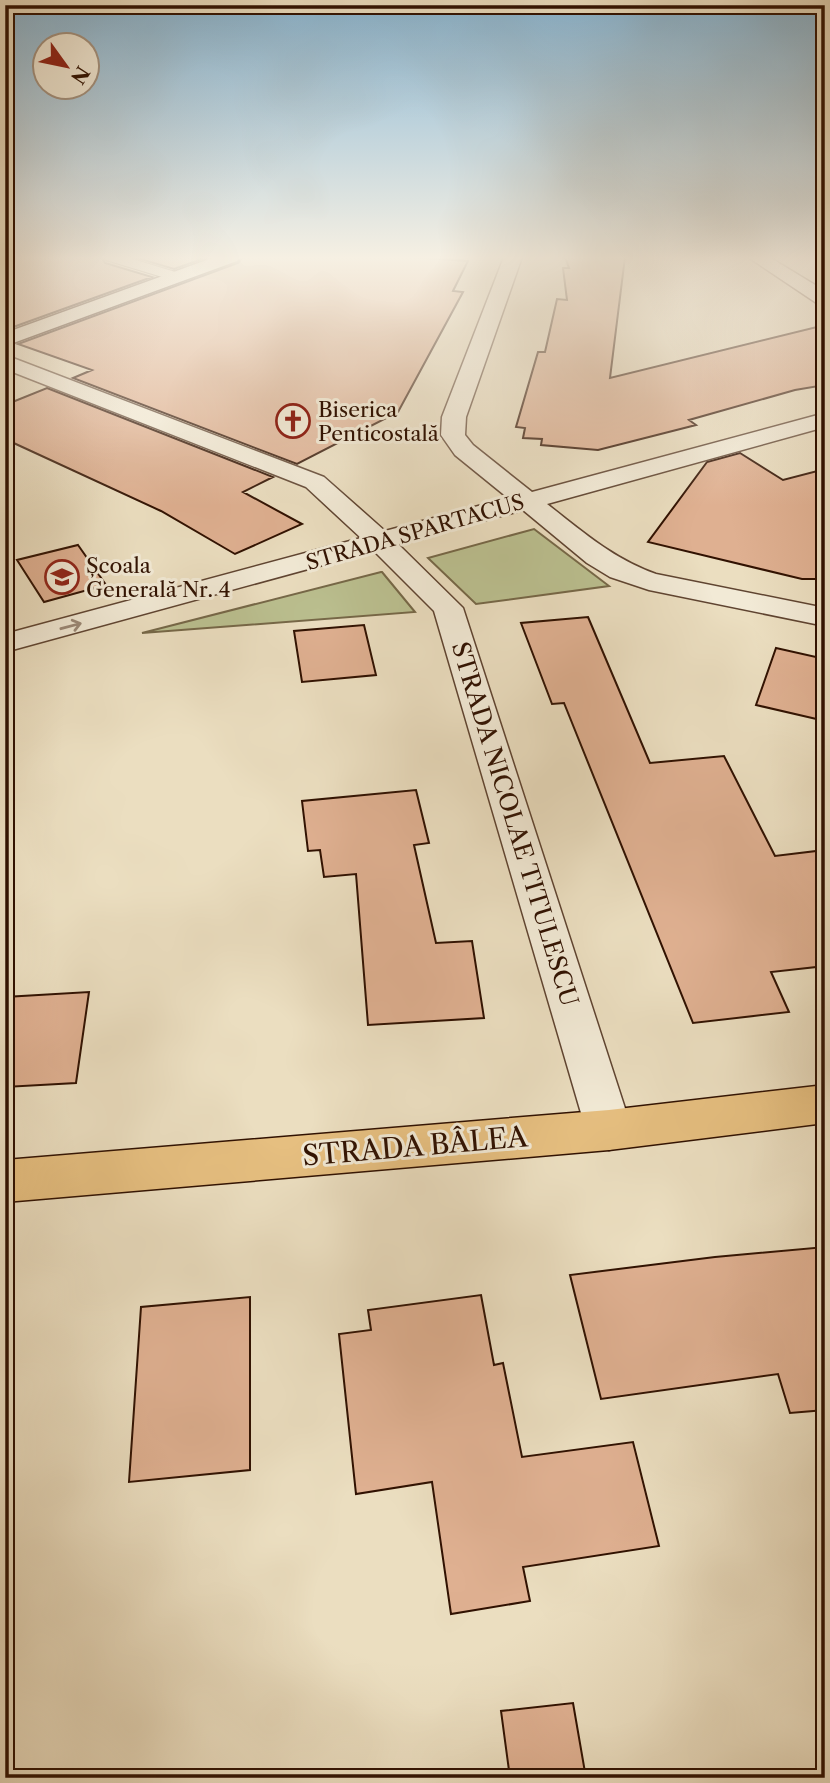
<svg xmlns="http://www.w3.org/2000/svg" width="830" height="1783" font-family="'Libre Caslon Text',serif">
  <style>
    .green { fill: #bbc090; stroke: #766848; stroke-width: 2 }
    .building { fill: #dfb091; stroke: #301101; stroke-width: 2 }
    .lines { fill: none; stroke-linecap: round; stroke-linejoin: round }
    .service-casing { stroke: #5f4431; stroke-width: 2 }
    .minor-casing { stroke: #5f4431; stroke-width: 3 }
    .secondary-casing { stroke: #301101; stroke-width: 3 }
    .primary-casing { stroke: #301101; stroke-width: 3 }
    .service { fill: #f2ead6; fill-rule: evenodd }
    .minor { fill: #f2ead6; fill-rule: evenodd }
    .secondary { fill: #f2ead6; fill-rule: evenodd }
    .primary { fill: #e6bf80; fill-rule: evenodd }
    .oneway { stroke: #9b8876 }
    .labels { text-anchor: middle; dominant-baseline: central; stroke-width: 6; stroke-linejoin: round; paint-order: stroke }
    .far-poi-label { font-size: 21px; fill: #301101; stroke: #f2ead6; text-anchor: start }
    .far-street-label { font-size: 21px; fill: #301101; stroke: #f2ead6 }
    .street-label { font-size: 24px; fill: #301101; stroke: #f2ead6 }
    .near-street-label { font-size: 28px; fill: #301101; stroke: #f2ead6 }
  </style>
  <rect width="100%" height="100%" fill="#ebdec0"/>
  <filter id="stains"><feTurbulence type="fractalNoise" baseFrequency=".00286" numOctaves="4"/><feColorMatrix values="0 0 0 0 .2 0 0 0 0 .09 0 0 0 0 .02 0 0 0 .5 -.17"/></filter>
  <radialGradient id="worn" r=".72"><stop offset=".6" stop-color="#630" stop-opacity="0"/><stop offset="1" stop-color="#630" stop-opacity=".3"/></radialGradient>
  <path class="green" d="M 534,529 L 609,586 L 476,604 L 428,558 Z
    M 382,572 L 415,612 L 142,633 L 381,572 Z"/>
  <path class="building" d="M 5,257 L 101,257 L 105,263 L 152,277 L 5,330 Z
    M 134,257 L 208,257 L 174,269 Z
    M 243,257 L 410,257 L 468,261 L 453,291 L 463,292 L 398,412 L 297,464 L 73,378 L 92,370 L 18,344 L 238,263 Z
    M 565,257 L 625,257 L 610,378 L 825,325 L 825,385 L 795,390 L 689,420 L 696,425 L 598,450 L 541,445 L 542,439 L 523,438 L 525,428 L 516,427 L 538,352 L 545,352 L 557,299 L 567,300 L 563,268 L 569,268 Z
    M 47,388 L 273,477 L 243,492 L 302,524 L 235,554 L 161,511 L 5,439 L 5,405 Z
    M 740,453 L 783,480 L 825,469 L 825,561 L 818,579 L 802,579 L 648,542 L 707,462 Z
    M 78,545 L 106,585 L 44,602 L 17,560 Z
    M 588,617 L 650,763 L 724,756 L 775,856 L 825,850 L 825,966 L 771,972 L 789,1012 L 693,1023 L 564,703 L 552,704 L 521,623 Z
    M 364,625 L 376,675 L 302,682 L 294,631 Z
    M 776,648 L 825,659 L 825,721 L 756,705 Z
    M 416,790 L 429,843 L 414,845 L 436,943 L 472,941 L 484,1018 L 368,1025 L 356,874 L 324,877 L 320,850 L 308,851 L 302,801 Z
    M 89,992 L 76,1083 L 5,1087 L 5,997 Z
    M 825,1247 L 825,1410 L 790,1413 L 778,1374 L 601,1399 L 570,1275 L 715,1257 Z
    M 481,1295 L 494,1365 L 503,1363 L 522,1457 L 633,1442 L 659,1546 L 523,1567 L 530,1601 L 451,1614 L 432,1482 L 356,1494 L 339,1334 L 371,1330 L 368,1310 Z
    M 250,1297 L 250,1470 L 129,1482 L 141,1307 Z
    M 573,1703 L 586,1778 L 510,1778 L 501,1711 Z"/>
  <g class="lines">
    <g class="service-casing">
      <path id="service" d="M 104,257 L 126,257 L 182,274 L 185,277 L 182,280 L 172,280 L 106,260 Z"/>
    </g>
    <g class="minor-casing">
      <path id="minor" d="M 504,257 L 522,257 L 466,417 L 465,435 L 473,445 L 532,492 L 825,413 L 825,427 L 547,504 C 582,531 613,559 656,574 L 825,608 L 825,626 L 649,590 L 610,577 L 587,563 L 523,510 L 398,544 L 463,608 L 632,1130 L 625,1144 L 609,1150 L 593,1144 L 586,1130 L 434,611 L 374,551 L 5,652 L 5,634 L 361,538 L 306,487 L 5,369 L 5,355 L 324,477 L 385,531 L 508,498 L 455,455 L 441,435 L 442,417 Z
        M 748,257 L 769,257 L 825,291 L 825,306 L 818,304 Z"/>
    </g>
    <g class="secondary-casing">
      <path id="secondary" d="M 215,257 L 240,257 L 237,261 L 5,346 L 5,333 Z"/>
    </g>
    <g class="primary-casing">
      <path id="primary" d="M 825,1085 L 825,1123 L 609,1150 L 5,1202 L 5,1160 L 609,1110 Z"/>
    </g>
    <use href="#service" class="service"/>
    <use href="#minor" class="minor"/>
    <use href="#secondary" class="secondary"/>
    <use href="#primary" class="primary"/>
  </g>
  <defs><path id="oneway-shaft" d="M-6 0H5M1.5-3L5.5 0L1.5 3" fill="none" stroke-width="1.6" stroke-linecap="round" stroke-linejoin="round" transform="scale(1.75)"/></defs>
  <use class="oneway" href="#oneway-shaft" transform="translate(71 626) rotate(-15)"/>
  <linearGradient id="sky" x2="0" y2="1"><stop stop-color="#89b7d5"/><stop offset="0.51" stop-color="#f6f0e3"/><stop offset="1" stop-color="#f6f0e3" stop-opacity="0"/></linearGradient>
  <rect width="830" height="506" fill="url(#sky)"/>
  <defs>
    <g id="church-ring" transform="scale(1.75)"><circle r="9.5" fill="#f2ead6" stroke="#8f2418" stroke-width="1.5"/><path d="M-1.2-6h2.4v3.5h3.3v2.4h-3.3V6h-2.4V-.1h-3.3v-2.4h3.3Z" fill="#8f2418"/></g>
    <g id="school-ring" transform="scale(1.75)"><circle r="9.5" fill="#f2ead6" stroke="#8f2418" stroke-width="1.5"/><path d="M0-5L7-2L0 1L-7-2ZM-4 1L0 2.5L4 1V4Q0 6-4 4Z" fill="#8f2418"/></g>
  </defs>
  <g fill-rule="evenodd">
    <use href="#church-ring" x="293" y="421"/>
    <use href="#school-ring" x="62" y="577"/>
  </g>
  <g class="labels">
    <g class="far-poi-label">
      <text x="318" y="409">Biserica<tspan x="318" dy="24">Penticostală</tspan></text>
      <text x="86" y="565">Școala<tspan x="86" dy="24">Generală Nr. 4</tspan></text>
    </g>
    <g class="far-street-label">
      <text transform="translate(415 532) rotate(-16)">STRADA SPARTACUS</text>
    </g>
    <g class="street-label">
      <text transform="translate(515 824) rotate(73)">STRADA NICOLAE TITULESCU</text>
    </g>
    <g class="near-street-label">
      <text transform="translate(415 1146) rotate(-5)">STRADA BÂLEA</text>
    </g>
  </g>
  <rect width="830" height="1783" fill="none" stroke="#ebdec0" stroke-width="28"/>
  <rect x="7" y="7" width="816" height="1769" fill="none" stroke="#301101" stroke-width="3.5"/>
  <rect x="14" y="14" width="802" height="1755" fill="none" stroke="#301101" stroke-width="2"/>
  <g transform="translate(66 66) rotate(123)"><circle r="33" fill="#f2ead6" stroke="#a49381" stroke-width="2"/>
  <path d="M0-5L12 26L0 18L-12 26Z" fill="#8f2418"/>
  <text y="-10" font-size="19" font-weight="bold" text-anchor="middle" fill="#301101">N</text>
  </g>
  <rect width="100%" height="100%" filter="url(#stains)"/>
  <rect width="100%" height="100%" fill="url(#worn)"/>
</svg>
